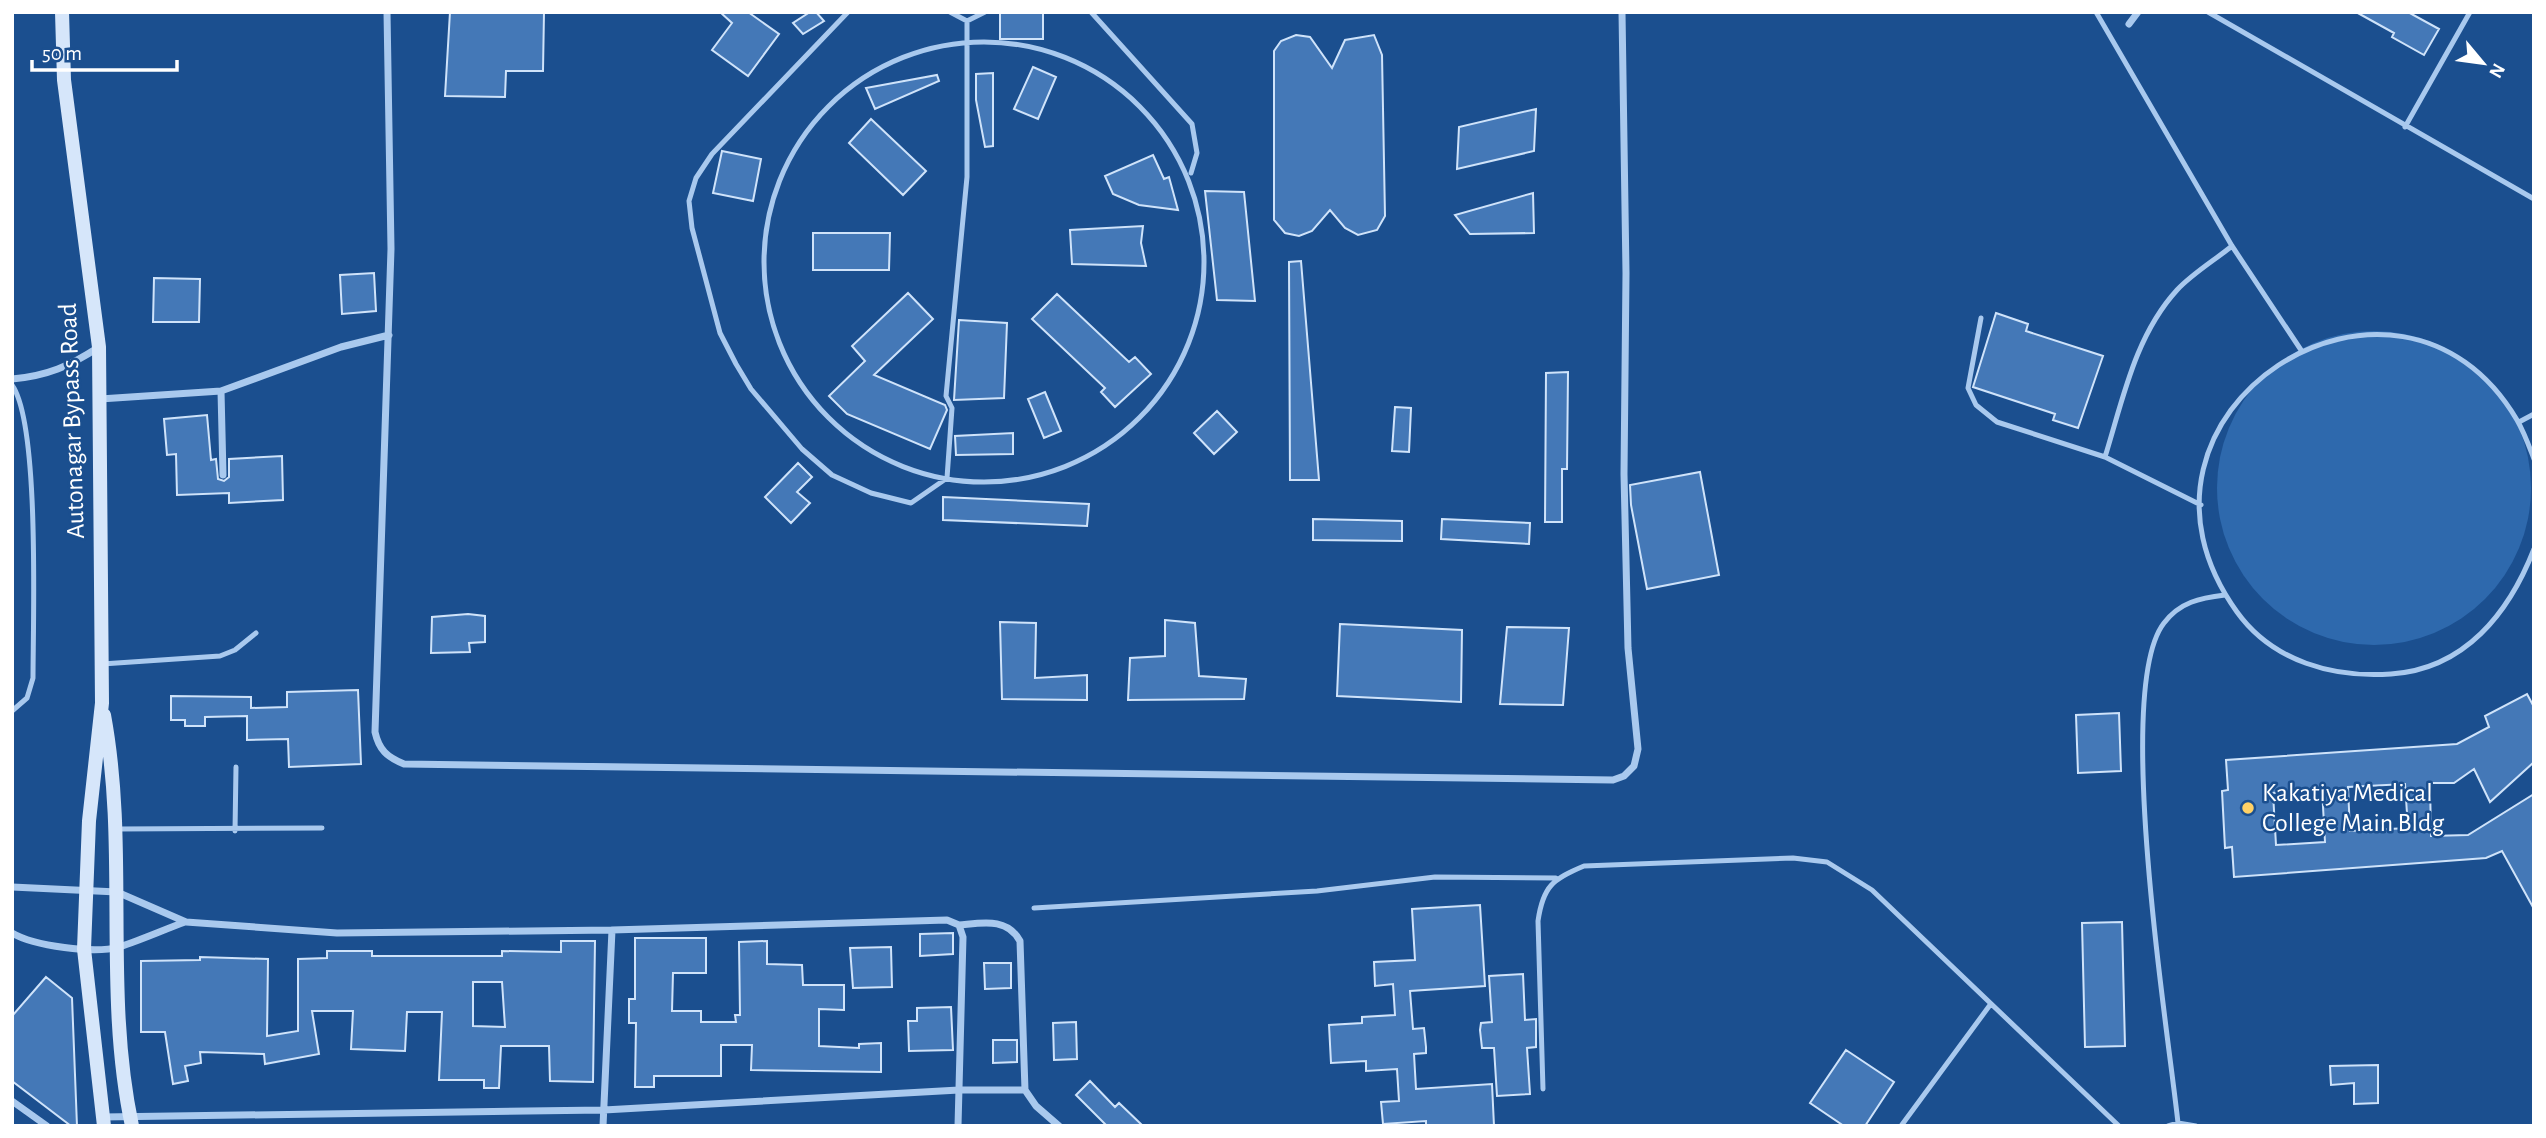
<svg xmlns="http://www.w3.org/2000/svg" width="2546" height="1138" font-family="'Alegreya Sans',sans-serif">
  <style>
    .green { fill: #2e69ad }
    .building { fill: #4478b7; stroke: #cfe3fa; stroke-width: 2; fill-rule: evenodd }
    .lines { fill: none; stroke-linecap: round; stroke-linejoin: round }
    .service { stroke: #a9c9ee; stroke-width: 5 }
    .minor { stroke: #a9c9ee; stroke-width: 7 }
    .secondary { stroke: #d6e6fa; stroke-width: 14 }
    .poi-dot { fill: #ffd166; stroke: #1b4f8f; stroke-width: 2.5 }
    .labels { text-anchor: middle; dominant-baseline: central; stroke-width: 5; stroke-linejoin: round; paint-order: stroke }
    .street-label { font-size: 26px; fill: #fff; stroke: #1b4f8f }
    .poi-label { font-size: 26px; fill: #fff; stroke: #1b4f8f; text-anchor: start }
  </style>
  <rect width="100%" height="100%" fill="#1b4f8f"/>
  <path class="green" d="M2217 488a157 157 0 1 1 314 0a157 157 0 1 1-314 0Z"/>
  <path class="building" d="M 450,12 L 544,12 L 543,71 L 506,71 L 505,97 L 445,96 Z
    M 720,12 L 748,12 L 779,34 L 748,76 L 712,50 L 732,23 Z
    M 810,12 L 816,12 L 824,21 L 803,34 L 793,23 Z
    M 1000,12 L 1043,12 L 1043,39 L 1000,39 Z
    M 2356,12 L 2408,12 L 2439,29 L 2424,55 L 2392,37 L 2394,33 Z
    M 1296,35 L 1310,37 L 1332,68 L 1345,40 L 1374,35 L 1382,55 L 1385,216 L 1377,230 L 1358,235 L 1345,228 L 1330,210 L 1312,231 L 1299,236 L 1285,233 L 1274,220 L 1274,51 L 1281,41 Z
    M 1033,67 L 1056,77 L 1038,119 L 1014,109 Z
    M 993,73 L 993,146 L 985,147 L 976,100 L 976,74 Z
    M 937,75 L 939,81 L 875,109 L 866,88 Z
    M 1536,109 L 1534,151 L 1457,169 L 1459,127 Z
    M 871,119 L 926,171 L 903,195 L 849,143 Z
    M 722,151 L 761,159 L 753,201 L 713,193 Z
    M 1153,155 L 1164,179 L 1169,177 L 1178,210 L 1139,205 L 1113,194 L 1105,176 Z
    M 1205,191 L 1244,192 L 1255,301 L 1217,300 Z
    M 1533,193 L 1534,233 L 1470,234 L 1455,215 Z
    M 1143,226 L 1141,243 L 1146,266 L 1072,264 L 1070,230 Z
    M 813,233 L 890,233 L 889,270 L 813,270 Z
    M 1301,261 L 1319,480 L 1290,480 L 1289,262 Z
    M 374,273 L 376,311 L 342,314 L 340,275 Z
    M 154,278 L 200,279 L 199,322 L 153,322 Z
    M 908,293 L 933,319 L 874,375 L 945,405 L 947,410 L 930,449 L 847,414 L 829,396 L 865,361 L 852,346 Z
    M 1057,294 L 1129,362 L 1135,357 L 1151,374 L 1115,407 L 1101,392 L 1105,388 L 1032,319 Z
    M 1996,313 L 2028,324 L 2026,331 L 2103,356 L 2078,428 L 2053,420 L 2055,414 L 1973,387 Z
    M 959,320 L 1007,323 L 1004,398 L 954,400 Z
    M 1568,372 L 1567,469 L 1562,469 L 1562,522 L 1545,522 L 1546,373 Z
    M 1045,392 L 1061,431 L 1044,438 L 1028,399 Z
    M 1395,407 L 1411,408 L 1409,452 L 1392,451 Z
    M 1217,411 L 1237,432 L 1214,454 L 1194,433 Z
    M 207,415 L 211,460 L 216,459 L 218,479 L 224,481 L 229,477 L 229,459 L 282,456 L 283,500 L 229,503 L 229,493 L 177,495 L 176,454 L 167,455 L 164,419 Z
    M 1013,433 L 1013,454 L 956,455 L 955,436 Z
    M 798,463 L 812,477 L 797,492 L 810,503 L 791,523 L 765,497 Z
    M 1700,472 L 1719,575 L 1647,589 L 1631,505 L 1630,485 Z
    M 943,497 L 1089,504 L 1087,526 L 943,520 Z
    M 1313,519 L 1402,521 L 1402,541 L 1313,540 Z
    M 1442,519 L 1530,523 L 1529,544 L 1441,539 Z
    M 468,614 L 485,616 L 485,642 L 469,643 L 470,652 L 431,653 L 432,617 Z
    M 1165,620 L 1195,623 L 1199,676 L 1246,679 L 1244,699 L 1128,700 L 1130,658 L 1165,656 Z
    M 1000,622 L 1036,623 L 1035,678 L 1087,675 L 1087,700 L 1002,699 Z
    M 1340,624 L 1462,630 L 1461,702 L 1337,696 Z
    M 1507,627 L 1569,628 L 1563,705 L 1500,704 Z
    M 358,690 L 361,764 L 289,767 L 288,739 L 247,740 L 247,716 L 205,717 L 205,726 L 185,726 L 185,720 L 171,720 L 171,696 L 251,697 L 251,708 L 287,707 L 287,692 Z
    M 2527,694 L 2534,707 L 2534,762 L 2490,802 L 2474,769 L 2454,783 L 2430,783 L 2431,836 L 2468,835 L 2534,794 L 2534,909 L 2502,851 L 2486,858 L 2234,877 L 2232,847 L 2225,848 L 2222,791 L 2228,790 L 2226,760 L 2457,744 L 2489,727 L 2485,716 ZM 2405,784 L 2408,828 L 2350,831 L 2348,787 ZM 2322,789 L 2325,842 L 2276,845 L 2273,793 Z
    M 2119,713 L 2121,771 L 2078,773 L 2076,715 Z
    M 1480,905 L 1485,986 L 1410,991 L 1413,1029 L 1424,1028 L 1426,1047 L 1426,1053 L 1414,1054 L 1416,1089 L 1492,1084 L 1494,1126 L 1426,1126 L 1426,1121 L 1383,1124 L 1381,1102 L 1399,1101 L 1397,1069 L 1366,1071 L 1366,1061 L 1331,1063 L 1329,1025 L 1362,1023 L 1362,1017 L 1395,1015 L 1393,984 L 1375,986 L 1374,962 L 1415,960 L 1412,909 Z
    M 2122,922 L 2125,1046 L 2085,1047 L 2082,923 Z
    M 953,933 L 953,954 L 920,956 L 920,934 Z
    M 635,938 L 706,938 L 706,973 L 673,973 L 672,1011 L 701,1011 L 701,1022 L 736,1022 L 735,1015 L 740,1015 L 739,942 L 767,941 L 767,964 L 802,965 L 803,985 L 844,985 L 844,1010 L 819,1009 L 819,1046 L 859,1048 L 859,1044 L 881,1043 L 881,1072 L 751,1070 L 752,1045 L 721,1045 L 721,1076 L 654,1076 L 654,1087 L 635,1087 L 636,1023 L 629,1023 L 629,999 L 635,999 Z
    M 561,941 L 595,941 L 593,1082 L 550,1081 L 549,1046 L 501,1046 L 499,1088 L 484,1088 L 484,1080 L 439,1080 L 442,1012 L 407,1012 L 405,1051 L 351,1049 L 353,1011 L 312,1011 L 319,1054 L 265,1064 L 264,1054 L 200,1052 L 201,1063 L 185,1066 L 188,1081 L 173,1084 L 165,1032 L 141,1032 L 141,961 L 200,960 L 200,957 L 268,959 L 267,1036 L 298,1031 L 298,959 L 327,958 L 327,951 L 372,951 L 372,956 L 502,956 L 502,951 L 561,952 ZM 473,982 L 502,982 L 505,1027 L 473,1026 Z
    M 891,947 L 892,987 L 853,988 L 850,948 Z
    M 984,963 L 1011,963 L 1011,988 L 985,989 Z
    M 1523,974 L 1525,1020 L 1536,1019 L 1536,1047 L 1527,1048 L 1530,1094 L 1497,1096 L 1494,1048 L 1482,1048 L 1480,1030 L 1481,1023 L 1492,1022 L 1489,976 Z
    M 46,977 L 72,998 L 77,1126 L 71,1126 L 12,1081 L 12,1016 Z
    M 951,1007 L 953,1050 L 909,1051 L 908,1021 L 917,1021 L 917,1008 Z
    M 1076,1022 L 1077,1059 L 1054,1060 L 1053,1023 Z
    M 993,1040 L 1017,1040 L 1017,1062 L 993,1063 Z
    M 1846,1050 L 1894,1082 L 1865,1126 L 1844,1126 L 1810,1103 Z
    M 2378,1065 L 2378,1103 L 2354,1104 L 2354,1083 L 2331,1085 L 2330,1066 Z
    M 1090,1081 L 1115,1107 L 1119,1103 L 1143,1126 L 1107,1126 L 1076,1095 Z"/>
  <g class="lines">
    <path class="service" d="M 848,12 L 712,154 L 696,178 L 689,201 L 692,228 L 720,333 L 736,364 L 751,389 L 802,449 L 832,475 L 871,493 L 911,503 L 947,478 L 952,408 L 946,396 L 967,177 L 967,21
      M 950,12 L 967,21 L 985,12
      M 1091,12 L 1192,124 L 1197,153 L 1191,173
      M 2096,12 L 2232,246 L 2301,350
      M 2208,12 L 2534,199
      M764 262a220 220 0 1 1 440 0a220 220 0 1 1-440 0Z
      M 2405,127 L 2470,12
      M 1981,318 L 1968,388 L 1976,405 L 1997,422 L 2105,457 L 2201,505
      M 12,385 C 40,424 33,622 33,678 L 27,698 L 12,711
      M 2519,422 L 2534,414
      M 2105,457 C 2123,399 2135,336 2177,290 C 2193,273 2215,260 2232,246
      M 2534,459 C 2529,446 2524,432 2517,420 C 2398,218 2093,412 2237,612 C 2273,662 2334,678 2391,674 C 2465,669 2509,613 2534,549
      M 102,664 L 220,656 L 235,650 L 256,633
      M 118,829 L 322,828
      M 235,831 L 236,767
      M 1034,908 L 1317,891 L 1435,877 L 1556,878
      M 1543,1089 L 1538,921 C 1543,886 1553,879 1584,866 L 1793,858 L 1827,862 L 1872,890 L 2119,1126
      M 2178,1123 C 2168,1030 2113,688 2164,623 C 2180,602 2200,598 2225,595
      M 1901,1126 L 1990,1005
      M 2168,1126 L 2178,1123 L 2196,1126"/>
    <path class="minor" d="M 387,12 L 391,249 L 375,732 C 379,750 387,757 404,764 L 1613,780 L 1624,776 L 1634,766 L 1638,749 L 1628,648 L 1624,474 L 1626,273 L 1622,12
      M 2129,24 L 2138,12
      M 12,379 C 47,376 70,366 99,347
      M 221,391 L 223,475
      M 100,399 L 221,391 L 341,347 L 389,335
      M 12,887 L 117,892 L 186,922 L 337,933 L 612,930 L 947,920 L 959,925 L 963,937 L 958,1126
      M 959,925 C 982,923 1007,917 1020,941 L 1025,1090 L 1036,1106 L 1059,1126
      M 12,933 C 34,946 94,954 119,947 C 141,940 163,930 185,922
      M 12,1101 L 47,1126
      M 103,1117 L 604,1110 L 959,1090 L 1025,1090
      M 603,1126 L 612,930"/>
    <path class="secondary" d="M 62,12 L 64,80 L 99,347 L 102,703 L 89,821 L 84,949 L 104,1126
      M 104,715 C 129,850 103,990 132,1126"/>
  </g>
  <circle class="poi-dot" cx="2248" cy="808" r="7"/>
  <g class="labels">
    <g class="street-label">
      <text transform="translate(72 421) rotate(-92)">Autonagar Bypass Road</text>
    </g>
    <g class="poi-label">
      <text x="2262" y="793">Kakatiya Medical<tspan x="2262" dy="30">College Main Bldg</tspan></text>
    </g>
  </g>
  <rect width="2546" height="1138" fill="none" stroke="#ffffff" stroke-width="28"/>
  <g transform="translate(2483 63) rotate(119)" stroke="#1b4f8f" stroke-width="5" paint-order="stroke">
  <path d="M0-5L12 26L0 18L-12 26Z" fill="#ffffff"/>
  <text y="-10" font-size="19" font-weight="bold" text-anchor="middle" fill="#ffffff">N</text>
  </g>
  <path d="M32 60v10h145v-10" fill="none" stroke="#ffffff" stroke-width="3.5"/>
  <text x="42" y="60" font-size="21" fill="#ffffff" stroke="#1b4f8f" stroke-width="5" paint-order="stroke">50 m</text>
</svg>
